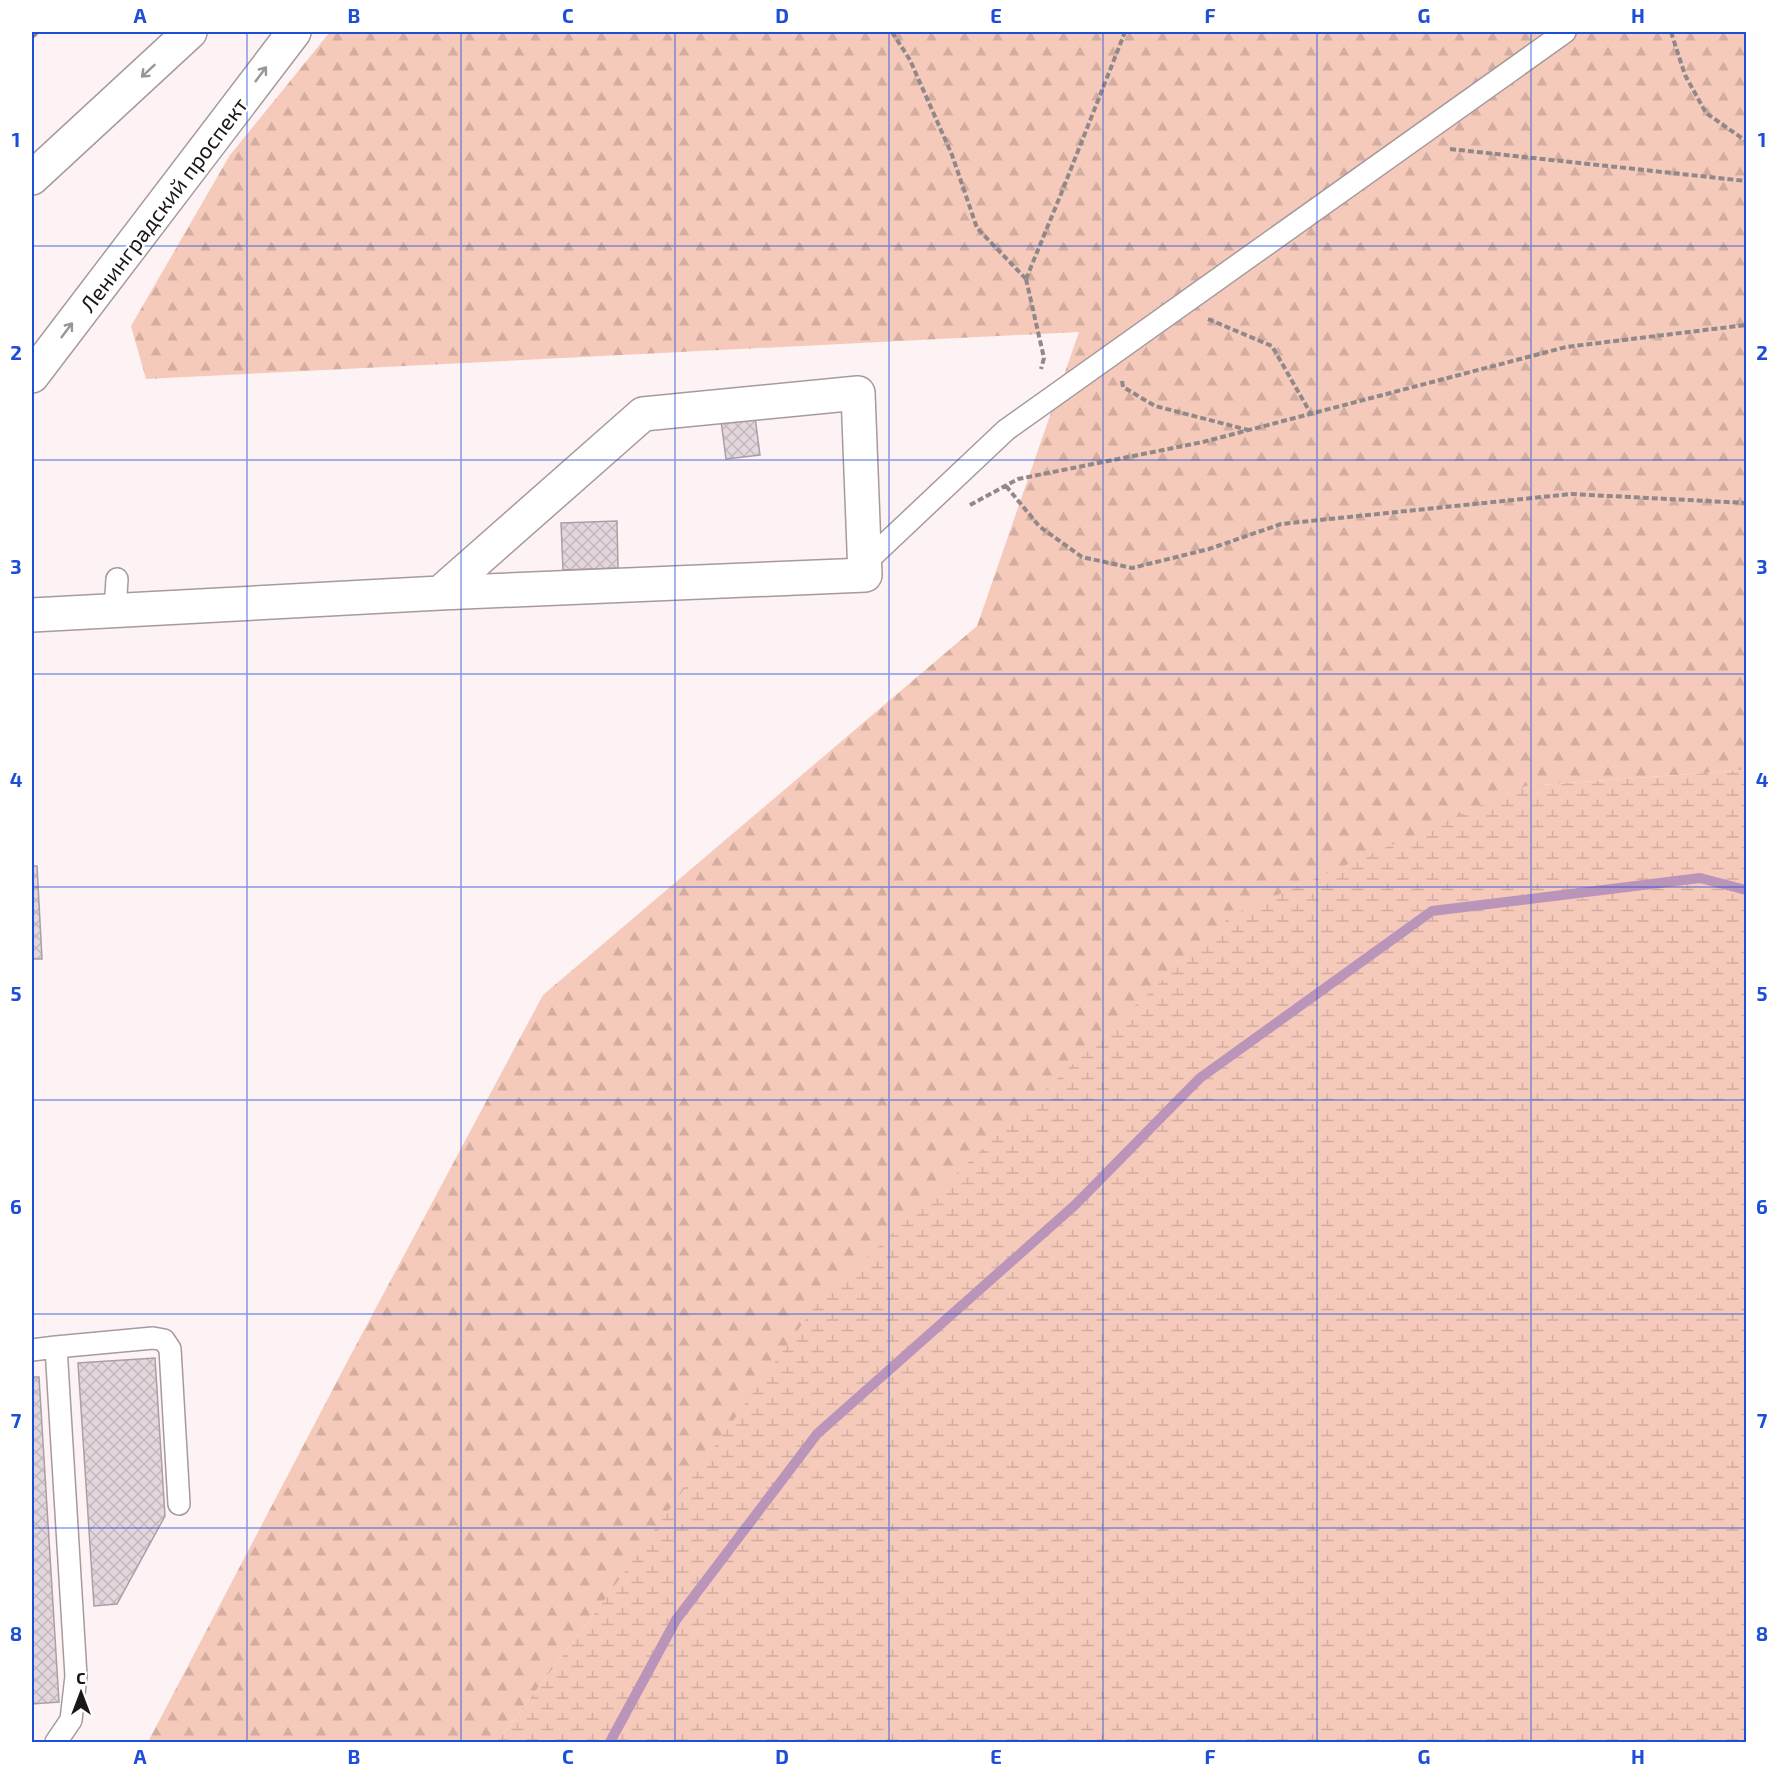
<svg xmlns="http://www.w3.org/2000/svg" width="1778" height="1774" font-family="'Exo 2',sans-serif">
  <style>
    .forest { fill: url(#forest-firs) }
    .wetland { fill: url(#wetland-marsh) }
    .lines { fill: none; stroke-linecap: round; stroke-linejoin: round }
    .stream { stroke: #bb95b9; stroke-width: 10 }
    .building { fill: url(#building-cross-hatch); stroke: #ab9fa5; stroke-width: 1.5 }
    .lane-casing { stroke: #a79a9d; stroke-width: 24 }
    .street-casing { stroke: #a79a9d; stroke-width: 36 }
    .secondary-casing { stroke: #a79a9d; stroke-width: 36 }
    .path { stroke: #908889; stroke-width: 4; stroke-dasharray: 6 3; stroke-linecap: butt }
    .lane { stroke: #fff; stroke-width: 21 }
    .street { stroke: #fff; stroke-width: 33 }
    .secondary { stroke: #fff; stroke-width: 33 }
    .oneway { stroke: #989697 }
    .grid { fill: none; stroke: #1d4ed8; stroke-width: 1.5; stroke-opacity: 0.55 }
    .labels { text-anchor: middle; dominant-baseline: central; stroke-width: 5; stroke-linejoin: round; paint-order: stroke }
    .street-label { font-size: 22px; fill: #1b1617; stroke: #fff }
    .neatline { fill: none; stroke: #1d4ed8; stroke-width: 2 }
    .grid-label { font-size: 20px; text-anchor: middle; font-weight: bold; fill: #1d4ed8 }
  </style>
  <defs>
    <pattern id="forest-firs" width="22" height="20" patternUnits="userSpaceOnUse" patternTransform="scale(1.5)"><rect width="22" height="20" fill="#f6cabb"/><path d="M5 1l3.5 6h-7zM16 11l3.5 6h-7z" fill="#d2ada0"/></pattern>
    <pattern id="wetland-marsh" width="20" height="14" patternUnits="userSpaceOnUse" patternTransform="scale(1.5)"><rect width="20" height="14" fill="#f6cabb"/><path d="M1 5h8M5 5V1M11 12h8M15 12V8" fill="none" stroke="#d2ada0"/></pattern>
    <pattern id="building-cross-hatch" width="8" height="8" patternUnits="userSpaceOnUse" patternTransform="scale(1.5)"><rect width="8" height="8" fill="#e3d7dd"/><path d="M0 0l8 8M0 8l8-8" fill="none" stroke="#c2b8bd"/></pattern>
  </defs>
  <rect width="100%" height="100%" fill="#fdf2f4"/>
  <path class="forest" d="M 330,32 L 1746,32 L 1746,770 L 1526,786 L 595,1613 L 497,1742 L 148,1742 L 346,1364 L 543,995 L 977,626 L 1079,332 L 146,379 L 131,326 L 230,155 Z"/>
  <path class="wetland" d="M 1746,770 L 1746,1742 L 497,1742 L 595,1613 L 816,1305 L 1232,915 L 1526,786 Z"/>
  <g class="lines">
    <path class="stream" d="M 610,1742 L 676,1620 L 817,1434 L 1075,1205 L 1200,1078 L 1432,911 L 1700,878 L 1746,890"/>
  </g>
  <path class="building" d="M 755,417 L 760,455 L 726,459 L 721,421 Z
    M 617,521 L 618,568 L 563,570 L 561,523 Z
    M 32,866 L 37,866 L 42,959 L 32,959 Z
    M 155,1358 L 165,1516 L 117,1604 L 94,1606 L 78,1363 Z
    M 32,1377 L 39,1377 L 59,1702 L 32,1704 Z"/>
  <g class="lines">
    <g class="lane-casing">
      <path id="lane" d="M 865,563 L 1006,430 L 1565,32
        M 115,611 L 117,579
        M 56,1347 L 153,1338 L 164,1340 L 170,1349 L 179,1504
        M 32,1350 L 56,1347 L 76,1676 L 71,1720 L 56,1742"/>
    </g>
    <g class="street-casing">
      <path id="street" d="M 858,393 L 865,575 L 440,593 L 643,414 Z
        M 32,615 L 440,593"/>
    </g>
    <g class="secondary-casing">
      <path id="secondary" d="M 32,178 L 190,32
        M 32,376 L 294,32"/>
    </g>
    <path class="path" d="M 892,32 L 910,60 L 952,155 L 977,228 L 1026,279
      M 1671,32 L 1685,75 L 1706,113 L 1746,141
      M 32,37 L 38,32
      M 1450,149 L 1746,181
      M 1026,279 L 1061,194 L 1125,32
      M 1026,279 L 1044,358 L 1041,369
      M 1208,319 L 1272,346 L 1311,414
      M 1122,381 L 1123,387 L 1155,406 L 1248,430
      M 1006,486 L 1039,526 L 1082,557 L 1132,568 L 1209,549 L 1281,524 L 1571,494 L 1746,503
      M 970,505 L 1018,479 L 1203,442 L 1566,347 L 1746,325"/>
    <use href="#lane" class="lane"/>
    <use href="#street" class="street"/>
    <use href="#secondary" class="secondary"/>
  </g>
  <defs><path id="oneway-shaft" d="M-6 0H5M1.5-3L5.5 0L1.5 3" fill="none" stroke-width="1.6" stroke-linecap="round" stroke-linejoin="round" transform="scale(1.5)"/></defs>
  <g class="oneway">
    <use href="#oneway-shaft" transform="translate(148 71) rotate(137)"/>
    <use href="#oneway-shaft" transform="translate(261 74) rotate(-53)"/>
    <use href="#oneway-shaft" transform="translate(67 330) rotate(-53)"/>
  </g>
  <path class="grid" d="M 247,32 L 247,1742M 461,32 L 461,1742M 675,32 L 675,1742M 889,32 L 889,1742M 1103,32 L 1103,1742M 1317,32 L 1317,1742M 1531,32 L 1531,1742M 32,246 L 1746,246M 32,460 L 1746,460M 32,674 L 1746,674M 32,887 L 1746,887M 32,1100 L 1746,1100M 32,1314 L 1746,1314M 32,1528 L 1746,1528"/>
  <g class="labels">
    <g class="street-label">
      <text transform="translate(163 204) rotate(-53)">Ленинградский проспект</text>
    </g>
  </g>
  <rect width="1778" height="1774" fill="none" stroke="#ffffff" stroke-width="66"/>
  <g transform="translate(81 1693)" stroke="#ffffff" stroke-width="4.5" paint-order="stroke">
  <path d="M0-4.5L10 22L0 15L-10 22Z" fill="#1b1617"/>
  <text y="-9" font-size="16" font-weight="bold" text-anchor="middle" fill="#1b1617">С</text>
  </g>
  <rect x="33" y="33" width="1712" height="1708" class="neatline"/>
  <g class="grid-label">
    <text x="140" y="23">A</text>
    <text x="354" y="23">B</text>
    <text x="568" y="23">C</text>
    <text x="782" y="23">D</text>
    <text x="996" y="23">E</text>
    <text x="1210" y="23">F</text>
    <text x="1424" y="23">G</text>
    <text x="1638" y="23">H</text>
    <text x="16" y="147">1</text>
    <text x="1762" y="147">1</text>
    <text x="16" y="360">2</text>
    <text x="1762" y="360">2</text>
    <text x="16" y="574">3</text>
    <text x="1762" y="574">3</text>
    <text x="16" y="787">4</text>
    <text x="1762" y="787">4</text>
    <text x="16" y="1001">5</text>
    <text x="1762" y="1001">5</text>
    <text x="16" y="1214">6</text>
    <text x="1762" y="1214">6</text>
    <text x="16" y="1428">7</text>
    <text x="1762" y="1428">7</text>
    <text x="16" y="1641">8</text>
    <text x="1762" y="1641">8</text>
    <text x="140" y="1764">A</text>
    <text x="354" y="1764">B</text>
    <text x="568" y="1764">C</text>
    <text x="782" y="1764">D</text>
    <text x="996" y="1764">E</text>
    <text x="1210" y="1764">F</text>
    <text x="1424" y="1764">G</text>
    <text x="1638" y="1764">H</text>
  </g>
</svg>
